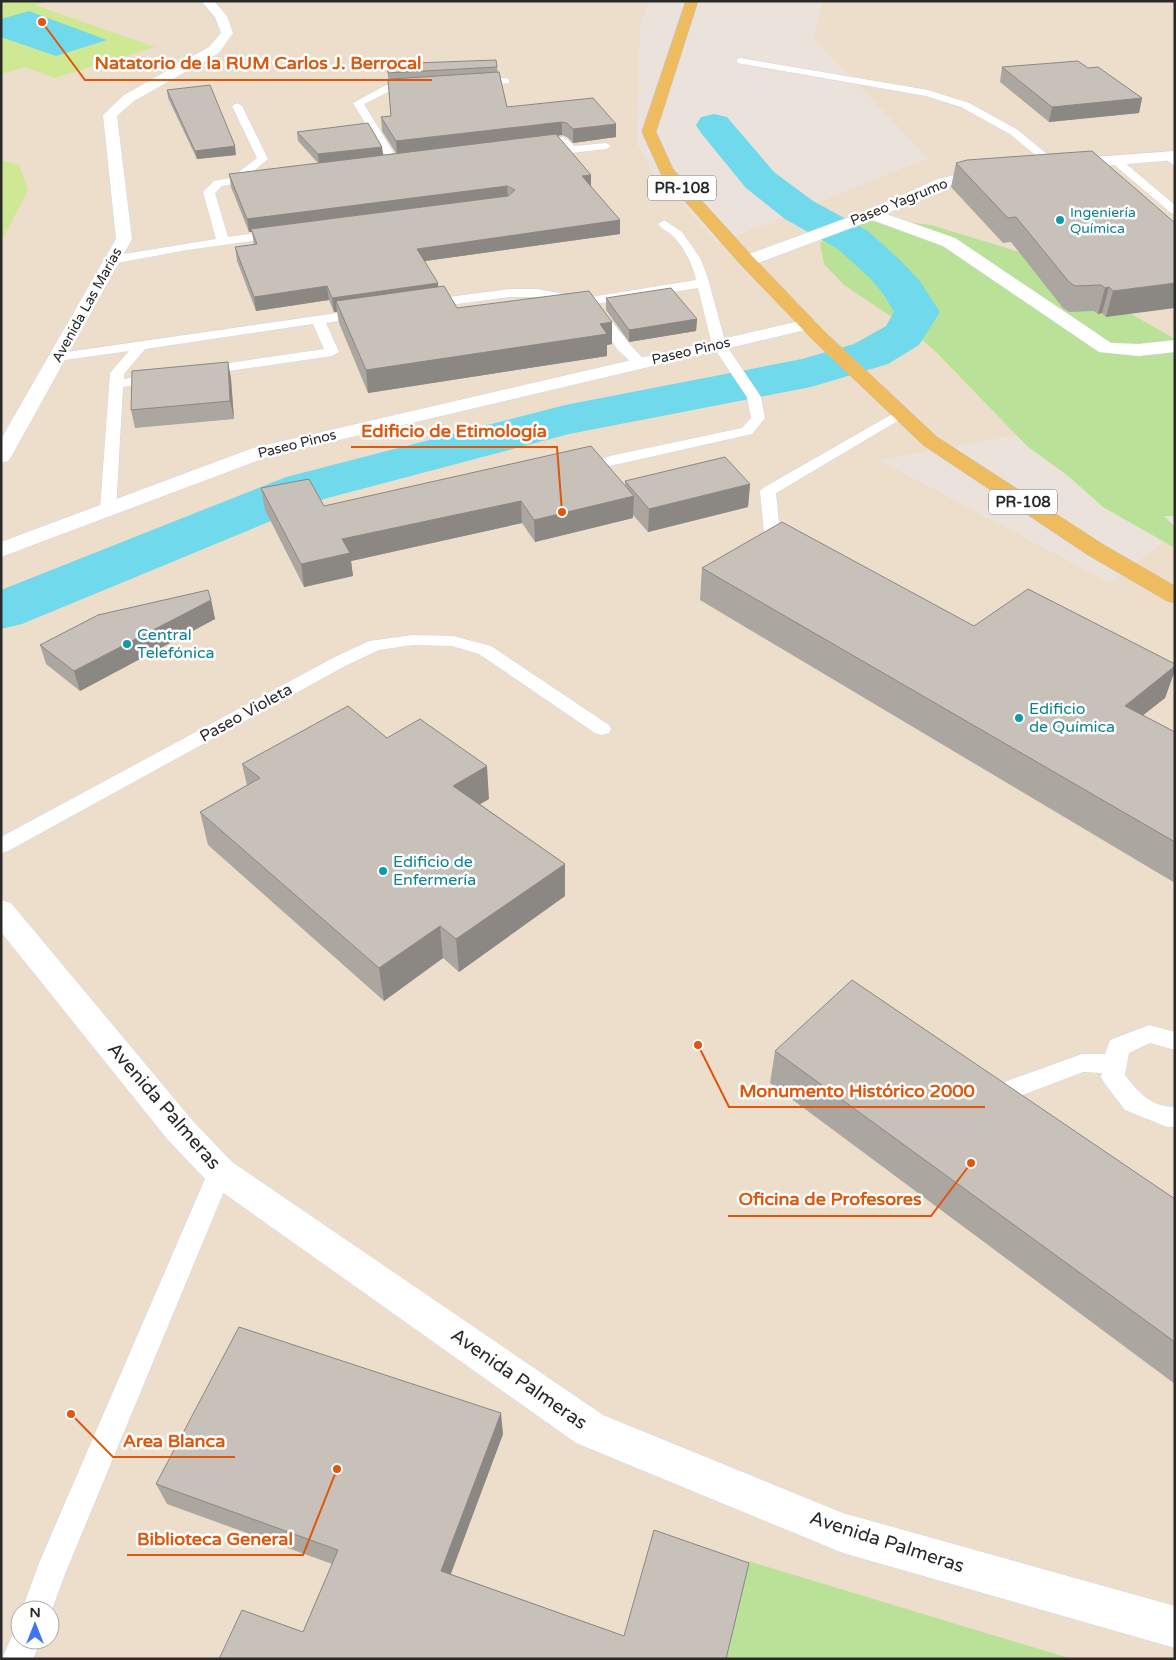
<svg xmlns="http://www.w3.org/2000/svg" width="1176" height="1660" font-family="'Varela Round',sans-serif">
  <style>
    .education { fill: #eddecb; fill-rule: evenodd }
    .green { fill: #b9e198 }
    .pitch { fill: #cee894 }
    .water { fill: #70d9ec }
    .lines { fill: none; stroke-linecap: round; stroke-linejoin: round }
    .river { fill: #70d9ec; fill-rule: evenodd }
    .service-casing { stroke: #d1d6e2; stroke-width: 1 }
    .minor-casing { stroke: #d1d6e2; stroke-width: 1 }
    .primary-casing { stroke: #c3c3c3; stroke-width: 1 }
    .service { fill: #fff; fill-rule: evenodd }
    .minor { fill: #fff; fill-rule: evenodd }
    .primary { fill: #eebc5e; fill-rule: evenodd }
    .wall { fill: #aba6a0 }
    .shaded-wall { fill: #8b8782 }
    .building { fill: #c7c1ba; stroke: #8b8782 }
    .culture-dot { fill: #0f9aa8; stroke: #fff; stroke-width: 2 }
    .labels { text-anchor: middle; dominant-baseline: central; stroke-width: 5; stroke-linejoin: round; paint-order: stroke }
    .far-street-label { font-size: 14px; fill: #292929; stroke: #fff }
    .far-culture-label { font-size: 14px; fill: #0d838f; stroke: #fff; text-anchor: start }
    .shield { fill: #fff; stroke: #696969; stroke-width: 1 }
    .shield-label { font-size: 15px; font-weight: bold; fill: #292929 }
    .culture-label { font-size: 16px; fill: #0d838f; stroke: #fff; text-anchor: start }
    .street-label { font-size: 16px; fill: #292929; stroke: #fff }
    .near-street-label { font-size: 19px; fill: #292929; stroke: #fff }
    .leader { fill: none; stroke: #de570d; stroke-width: 2 }
    .callout-dot { fill: #de570d; stroke: #fff; stroke-width: 2 }
    .callout-label { font-size: 18px; text-anchor: middle; font-weight: bold; fill: #de570d; stroke: #fff; stroke-width: 5; stroke-linejoin: round; paint-order: stroke }
  </style>
  <rect width="100%" height="100%" fill="#ebe3db"/>
  <path class="education" d="M 1,1 L 649,1 L 640,25 L 637,143 L 652,172 L 718,243 L 928,158 L 814,39 L 823,1 L 1175,1 L 1175,407 L 879,460 L 1110,583 L 1175,533 L 1175,1659 L 1,1659 ZM 20,1610 L 50,1610 L 50,1640 L 20,1640 Z"/>
  <path class="green" d="M 881,219 L 931,225 L 1026,254 L 1175,339 L 1175,516 L 1164,516 L 1175,527 L 1175,548 L 1103,507 L 1067,475 L 1027,446 L 937,353 L 910,329 L 844,285 L 824,264 L 820,243 L 840,226 Z
    M 748,1561 L 1072,1659 L 726,1659 Z"/>
  <path class="pitch" d="M 1,1 L 47,1 L 35,5 L 155,47 L 55,78 L 25,67 L 1,74 Z
    M 1,160 L 19,165 L 28,190 L 1,242 Z"/>
  <path class="water" d="M 29,11 L 107,40 L 56,56 L 1,37 L 1,19 Z"/>
  <g class="lines">
    <path class="river" d="M 714,114 L 727,117 L 774,172 L 813,201 L 868,231 L 902,262 L 919,280 L 940,312 L 919,345 L 888,364 L 811,387 L 569,434 L 324,499 L 22,624 L 1,629 L 1,590 L 286,477 L 565,405 L 802,359 L 854,344 L 886,326 L 894,312 L 884,295 L 872,280 L 838,249 L 785,219 L 746,188 L 701,133 L 696,125 L 701,117 Z"/>
    <g class="service-casing">
      <path id="service" d="M 740,58 L 928,90 L 969,103 L 1018,130 L 1060,165 L 1054,168 L 1050,167 L 1010,134 L 961,107 L 926,96 L 737,63 L 737,59 Z
        M 506,78 L 509,79 L 509,83 L 475,86 L 470,83 L 475,80 Z
        M 416,83 L 421,86 L 420,88 L 392,90 L 364,104 L 398,160 L 393,163 L 389,162 L 353,103 L 386,85 Z
        M 237,103 L 242,106 L 268,159 L 249,175 L 261,175 L 263,177 L 261,179 L 222,186 L 215,193 L 228,237 L 278,230 L 284,234 L 282,237 L 187,250 L 112,264 L 108,263 L 106,260 L 112,256 L 216,239 L 203,192 L 214,181 L 231,178 L 257,158 L 232,106 Z
        M 562,137 L 566,138 L 574,146 L 606,143 L 611,146 L 606,149 L 571,153 L 567,152 L 559,144 L 536,146 L 531,143 L 536,140 Z
        M 1166,153 L 1175,157 L 1175,166 L 1161,156 Z
        M 1115,157 L 1119,158 L 1175,205 L 1175,214 L 1171,213 L 1111,162 L 1110,160 L 1111,158 Z
        M 664,220 L 682,232 L 700,258 L 707,275 L 726,345 L 761,397 L 765,418 L 752,434 L 610,466 L 605,464 L 602,461 L 605,458 L 610,456 L 742,428 L 751,418 L 747,397 L 712,345 L 698,288 L 595,304 C 614,320 625,342 644,359 L 646,362 L 639,366 L 634,365 L 618,350 L 596,319 L 581,305 L 537,297 L 510,297 L 426,308 L 420,304 L 426,300 L 510,289 L 537,289 L 585,298 L 696,280 C 693,265 685,249 674,237 C 669,232 662,229 658,224 Z
        M 365,309 L 372,313 L 370,316 L 326,323 L 339,352 L 332,356 L 202,375 L 195,371 L 202,367 L 324,349 L 313,324 L 145,349 L 124,374 L 124,379 L 159,374 L 166,378 L 159,382 L 123,387 L 116,510 L 114,513 L 102,513 L 100,510 L 110,373 L 129,351 L 58,361 L 51,357 L 53,354 Z
        M 901,409 L 906,410 L 908,413 L 906,416 L 776,493 L 781,544 L 779,547 L 767,547 L 765,544 L 760,491 L 763,488 Z
        M 413,635 L 453,636 L 491,646 L 609,725 L 611,729 L 609,733 L 602,735 L 595,733 L 479,654 L 452,646 L 413,645 L 379,650 L 345,666 L 8,851 L 1,853 L 1,837 L 333,658 L 369,641 Z
        M 1149,1025 L 1175,1032 L 1175,1050 L 1150,1043 L 1129,1053 L 1125,1075 C 1138,1092 1151,1107 1175,1107 L 1175,1127 L 1167,1127 L 1125,1110 L 1105,1084 L 1101,1077 L 1102,1073 L 1083,1072 L 999,1104 L 982,1095 L 978,1088 L 982,1081 L 990,1078 L 1001,1083 L 1082,1054 L 1105,1054 L 1110,1040 Z
        M 220,1161 L 229,1164 L 232,1172 L 65,1574 L 50,1615 L 50,1610 L 22,1610 L 39,1563 L 208,1172 L 211,1164 Z
        M 20,1627 L 20,1640 L 41,1640 L 33,1659 L 2,1659 L 15,1629 Z"/>
    </g>
    <g class="minor-casing">
      <path id="minor" d="M 201,1 L 214,1 L 227,16 L 233,33 L 219,53 L 134,101 L 117,116 L 132,239 L 11,457 L 8,461 L 1,463 L 1,439 L 116,239 L 103,115 L 124,95 L 209,47 L 221,33 L 215,17 Z
        M 1175,151 L 1175,160 L 1067,169 L 1062,167 L 1059,164 L 1062,161 L 1067,159 Z
        M 989,167 L 994,169 L 997,172 L 994,175 L 948,186 L 886,214 L 955,238 L 1111,343 L 1139,344 L 1175,340 L 1175,352 L 1139,356 L 1099,352 L 943,246 L 872,220 L 753,265 L 741,265 L 739,261 L 741,257 L 866,211 L 938,179 Z
        M 808,319 L 814,320 L 817,324 L 814,328 L 267,457 L 1,557 L 1,542 L 253,448 Z
        M 1,900 L 11,903 L 192,1120 L 232,1162 L 603,1415 L 843,1513 L 1175,1606 L 1175,1648 L 843,1553 L 576,1443 L 208,1182 L 168,1140 L 1,932 Z"/>
    </g>
    <g class="primary-casing">
      <path id="primary" d="M 686,1 L 698,1 L 656,132 L 673,169 L 753,257 L 825,332 L 937,437 L 1104,545 L 1175,586 L 1175,603 L 1167,601 L 1088,555 L 923,445 L 813,340 L 741,265 L 661,174 L 642,132 Z"/>
    </g>
    <use href="#service" class="service"/>
    <use href="#minor" class="minor"/>
    <use href="#primary" class="primary"/>
  </g>
  <path class="wall" d="M 387,64 L 497,67 L 498,73 L 507,107 L 616,124 L 616,137 L 573,143 L 567,137 L 562,135 L 558,136 L 591,186 L 620,234 L 425,261 L 438,287 L 457,308 L 612,322 L 612,344 L 607,345 L 607,356 L 368,393 L 339,323 L 337,312 L 334,312 L 329,300 L 256,311 L 237,261 L 235,247 L 254,245 L 252,232 L 249,232 L 231,187 L 229,174 L 318,163 L 298,141 L 297,132 L 382,147 L 383,155 L 396,153 L 382,131 L 381,117 L 391,116 Z
    M 1002,67 L 1088,68 L 1142,98 L 1139,113 L 1049,122 L 1000,82 Z
    M 167,90 L 236,155 L 197,159 L 168,98 Z
    M 956,163 L 1175,223 L 1106,317 L 1102,313 L 1098,314 L 1094,311 L 1069,312 L 1063,308 L 1011,242 L 1003,243 L 951,187 Z
    M 606,298 L 697,319 L 696,331 L 629,342 L 606,310 Z
    M 228,362 L 231,379 L 234,419 L 135,428 L 131,410 Z
    M 625,481 L 750,484 L 748,507 L 648,532 L 633,515 L 633,518 L 535,542 L 522,523 L 351,561 L 353,576 L 304,587 L 265,510 L 261,488 L 324,506 L 625,486 Z
    M 702,568 L 974,626 L 1175,664 L 1175,670 L 1165,698 L 1143,715 L 1175,732 L 1175,883 L 700,600 Z
    M 211,600 L 215,619 L 80,691 L 46,664 L 40,645 Z
    M 387,738 L 489,799 L 480,804 L 565,864 L 565,896 L 459,972 L 443,958 L 384,1001 L 208,845 L 200,812 L 247,785 L 242,764 Z
    M 775,1051 L 1175,1199 L 1175,1384 L 770,1083 Z
    M 503,1434 L 451,1574 L 624,1636 L 745,1581 L 726,1659 L 303,1632 L 332,1564 L 167,1504 L 156,1484 Z"/>
  <path class="shaded-wall" d="M 1142,98 L 1139,113 L 1049,122 L 1052,107 Z
    M 562,122 L 562,135 L 397,155 L 396,141 Z
    M 616,124 L 616,137 L 573,143 L 573,129 Z
    M 235,146 L 236,155 L 197,159 L 195,151 Z
    M 382,147 L 383,156 L 319,164 L 318,154 Z
    M 591,175 L 591,188 L 582,176 Z
    M 507,186 L 508,199 L 251,229 L 252,232 L 249,232 L 247,219 Z
    M 620,220 L 620,234 L 418,262 L 417,249 Z
    M 438,283 L 439,297 L 336,301 L 337,312 L 334,312 L 332,298 Z
    M 1175,283 L 1175,308 L 1106,317 L 1113,291 Z
    M 327,286 L 329,300 L 256,311 L 254,297 Z
    M 1109,287 L 1102,313 L 1098,314 L 1105,288 Z
    M 697,319 L 696,331 L 629,342 L 629,330 Z
    M 612,322 L 612,344 L 607,345 L 607,356 L 368,393 L 366,370 Z
    M 228,362 L 231,379 L 234,419 L 230,401 Z
    M 750,484 L 748,507 L 648,532 L 649,509 Z
    M 634,496 L 633,518 L 535,542 L 534,520 Z
    M 521,501 L 522,523 L 351,561 L 353,576 L 304,587 L 301,564 L 342,539 Z
    M 211,600 L 215,619 L 80,691 L 74,671 Z
    M 1175,666 L 1175,670 L 1165,698 L 1114,738 L 1125,706 Z
    M 487,766 L 489,799 L 456,818 L 453,786 Z
    M 565,864 L 565,896 L 459,972 L 456,939 Z
    M 440,926 L 443,958 L 384,1001 L 379,968 Z
    M 501,1413 L 503,1434 L 445,1589 L 441,1571 Z"/>
  <path class="building" d="M 496,60 L 497,67 L 388,73 L 387,64 Z
    M 1078,61 L 1088,68 L 1098,67 L 1142,98 L 1052,107 L 1002,67 Z
    M 499,72 L 507,107 L 593,98 L 616,124 L 573,129 L 567,123 L 562,122 L 396,141 L 381,117 L 391,116 L 388,80 L 391,79 Z
    M 210,85 L 235,146 L 195,151 L 167,90 Z
    M 368,123 L 382,147 L 318,154 L 297,132 Z
    M 556,134 L 591,175 L 582,176 L 620,220 L 417,249 L 438,283 L 332,298 L 327,286 L 254,297 L 235,247 L 257,244 L 251,229 L 508,196 L 515,190 L 507,186 L 247,219 L 229,174 Z
    M 1092,151 L 1175,223 L 1175,283 L 1113,291 L 1109,287 L 1105,288 L 1101,285 L 1075,286 L 1069,282 L 1016,217 L 1008,218 L 956,163 L 967,160 Z
    M 444,286 L 457,308 L 589,291 L 612,322 L 600,324 L 607,334 L 366,370 L 336,301 Z
    M 671,288 L 697,319 L 629,330 L 606,298 Z
    M 228,362 L 230,401 L 131,410 L 132,371 Z
    M 591,446 L 634,496 L 534,520 L 521,501 L 342,539 L 350,553 L 301,564 L 261,488 L 309,479 L 324,506 Z
    M 725,457 L 750,484 L 649,509 L 625,481 Z
    M 782,522 L 974,626 L 1028,589 L 1175,664 L 1175,666 L 1125,706 L 1175,732 L 1175,842 L 702,568 Z
    M 208,590 L 211,600 L 74,671 L 40,645 L 98,615 Z
    M 348,706 L 387,738 L 420,719 L 487,766 L 453,786 L 565,864 L 456,939 L 440,926 L 379,968 L 200,812 L 260,778 L 242,764 Z
    M 852,980 L 1175,1199 L 1175,1342 L 775,1051 Z
    M 239,1327 L 501,1413 L 441,1571 L 624,1636 L 654,1530 L 749,1563 L 726,1659 L 219,1659 L 242,1610 L 303,1632 L 338,1550 L 156,1484 Z"/>
  <g class="culture-dot">
    <circle cx="1060" cy="220" r="5"/>
    <circle cx="127" cy="644" r="5"/>
    <circle cx="1019" cy="718" r="5"/>
    <circle cx="383" cy="871" r="5"/>
  </g>
  <g class="labels">
    <g class="far-street-label">
      <text transform="translate(899 202) rotate(-22)">Paseo Yagrumo</text>
      <text transform="translate(87 305) rotate(-61)">Avenida Las Marías</text>
      <text transform="translate(691 351) rotate(-13)">Paseo Pinos</text>
      <text transform="translate(297 444) rotate(-14)">Paseo Pinos</text>
    </g>
    <g class="far-culture-label">
      <text x="1070" y="212">Ingeniería<tspan x="1070" dy="16">Química</tspan></text>
    </g>
    <g class="shield">
      <rect x="648" y="175.5" width="68" height="25" rx="4"/>
      <rect x="989" y="489.5" width="68" height="25" rx="4"/>
    </g>
    <g class="shield-label">
      <text x="682" y="188">PR-108</text>
      <text x="1023" y="502">PR-108</text>
    </g>
    <g class="culture-label">
      <text x="137" y="635">Central<tspan x="137" dy="18">Telefónica</tspan></text>
      <text x="1029" y="709">Edificio<tspan x="1029" dy="18">de Química</tspan></text>
      <text x="393" y="862">Edificio de<tspan x="393" dy="18">Enfermería</tspan></text>
    </g>
    <g class="street-label">
      <text transform="translate(246 713) rotate(-29)">Paseo Violeta</text>
    </g>
    <g class="near-street-label">
      <text transform="translate(164 1106) rotate(49)">Avenida Palmeras</text>
      <text transform="translate(519 1379) rotate(35)">Avenida Palmeras</text>
      <text transform="translate(887 1542) rotate(18)">Avenida Palmeras</text>
    </g>
  </g>
  <path class="leader" d="M42 22L85 80H432M562 512L557 447H351M698 1045L729 1107H985M971 1163L931 1216H728M71 1414L113 1457H235M337 1469L303 1555H127"/>
  <g class="callout-dot">
    <circle cx="42" cy="22" r="5"/>
    <circle cx="562" cy="512" r="5"/>
    <circle cx="698" cy="1045" r="5"/>
    <circle cx="971" cy="1163" r="5"/>
    <circle cx="71" cy="1414" r="5"/>
    <circle cx="337" cy="1469" r="5"/>
  </g>
  <g class="callout-label">
    <text x="258" y="69">Natatorio de la RUM Carlos J. Berrocal</text>
    <text x="454" y="437">Edificio de Etimología</text>
    <text x="857" y="1097">Monumento Histórico 2000</text>
    <text x="830" y="1205">Oficina de Profesores</text>
    <text x="174" y="1447">Area Blanca</text>
    <text x="215" y="1545">Biblioteca General</text>
  </g>
  <rect width="1176" height="1660" fill="none" stroke="#292929" stroke-width="5"/>
  <g transform="translate(35 1625)"><circle r="24" fill="#ffffff" stroke="#a9a9a9"/>
  <path d="M0-4L9 19L0 12L-9 19Z" fill="#3d74f6"/>
  <text y="-8" font-size="14" font-weight="bold" text-anchor="middle" fill="#292929">N</text>
  </g>
</svg>
